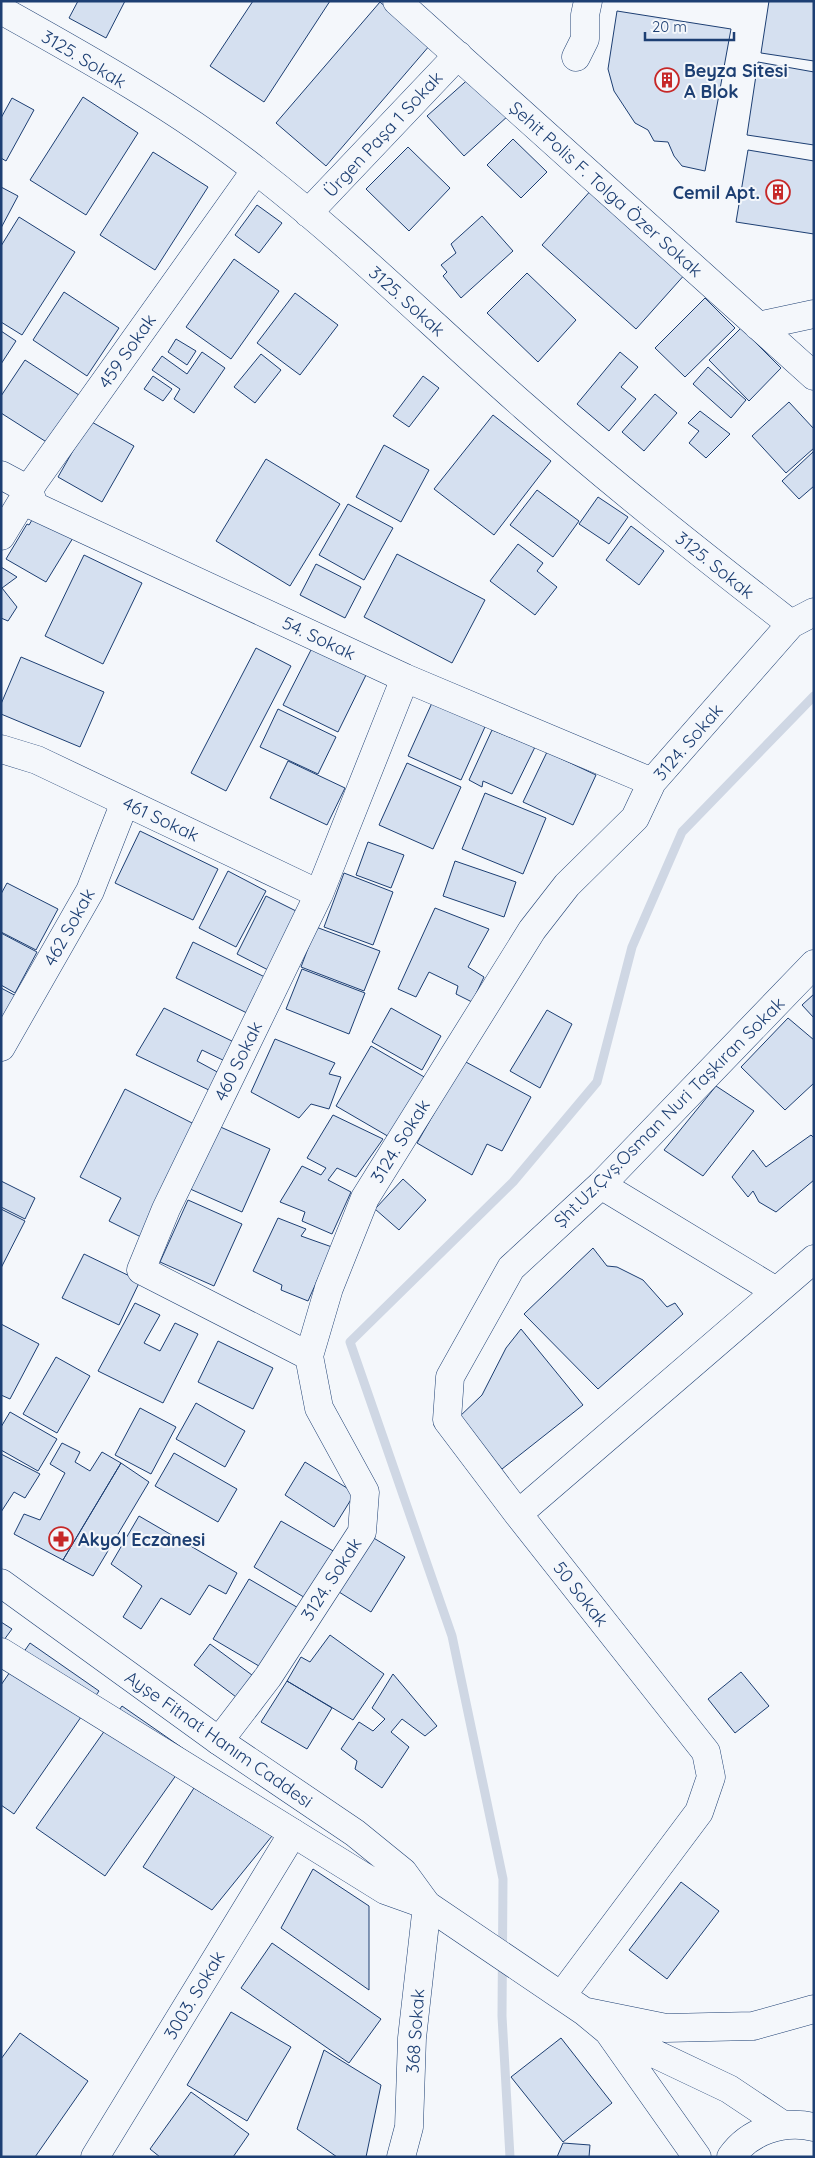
<svg xmlns="http://www.w3.org/2000/svg" width="815" height="2158" font-family="Quicksand,sans-serif">
  <style>
    .lines { fill: none; stroke-linecap: round; stroke-linejoin: round }
    .stream { stroke: #cfd7e4; stroke-width: 9 }
    .building { fill: #d5e0f0; stroke: #1d3f73 }
    .minor-casing { stroke: #1d3f73; stroke-width: 29 }
    .major-casing { stroke: #1d3f73; stroke-width: 29 }
    .minor { stroke: #f4f7fb; stroke-width: 28 }
    .major { stroke: #f4f7fb; stroke-width: 28 }
    .labels { text-anchor: middle; dominant-baseline: central; stroke-width: 4; stroke-linejoin: round; paint-order: stroke }
    .street-label { font-size: 18px; fill: #1d3f73; stroke: #f4f7fb }
    .poi-label { font-size: 18px; font-weight: bold; fill: #1d3f73; stroke: #f4f7fb; text-anchor: start }
  </style>
  <rect width="100%" height="100%" fill="#f4f7fb"/>
  <g class="lines">
    <path class="stream" d="M 510,2157 L 502,2016 L 503,1879 L 452,1636 L 350,1342 L 513,1182 L 597,1082 L 632,947 L 682,832 L 814,696"/>
  </g>
  <path class="building" d="M 78,1 L 125,1 L 106,38 L 69,18 Z
    M 253,1 L 330,1 L 264,102 L 210,66 Z
    M 769,1 L 814,1 L 814,61 L 761,53 Z
    M 380,2 L 430,45 L 326,166 L 276,123 Z
    M 617,11 L 731,29 L 705,171 L 682,166 L 674,156 L 668,142 L 654,141 L 648,130 L 635,123 L 614,91 L 608,69 Z
    M 758,62 L 814,72 L 814,145 L 747,135 Z
    M 473,75 L 509,115 L 464,156 L 427,116 Z
    M 83,97 L 138,133 L 86,215 L 30,180 Z
    M 12,98 L 34,110 L 6,161 L 1,158 L 1,118 Z
    M 513,139 L 547,172 L 521,198 L 487,165 Z
    M 408,147 L 450,188 L 409,231 L 366,189 Z
    M 748,150 L 814,161 L 814,234 L 736,222 Z
    M 153,152 L 208,187 L 155,270 L 100,235 Z
    M 1,187 L 18,196 L 1,228 Z
    M 593,188 L 687,272 L 636,329 L 542,245 Z
    M 257,205 L 282,223 L 259,253 L 235,235 Z
    M 482,216 L 513,251 L 461,298 L 443,276 L 447,272 L 441,265 L 456,253 L 451,244 Z
    M 19,217 L 75,252 L 22,335 L 1,322 L 1,246 Z
    M 234,259 L 279,291 L 231,359 L 186,327 Z
    M 527,273 L 576,320 L 538,362 L 487,313 Z
    M 64,292 L 119,328 L 87,376 L 33,340 Z
    M 295,293 L 338,325 L 300,375 L 257,343 Z
    M 705,298 L 735,328 L 685,377 L 655,348 Z
    M 741,328 L 781,368 L 749,401 L 709,360 Z
    M 1,331 L 16,341 L 1,364 Z
    M 176,339 L 196,351 L 187,365 L 168,352 Z
    M 202,352 L 225,368 L 194,413 L 174,399 L 180,389 L 152,370 L 162,356 L 187,374 Z
    M 620,352 L 638,367 L 621,387 L 636,399 L 609,431 L 577,404 Z
    M 261,354 L 281,370 L 255,403 L 234,387 Z
    M 25,360 L 79,395 L 48,443 L 1,413 L 1,396 Z
    M 708,367 L 746,400 L 731,418 L 693,384 Z
    M 153,376 L 172,389 L 163,401 L 144,389 Z
    M 423,376 L 439,388 L 409,427 L 393,416 Z
    M 655,394 L 677,413 L 644,451 L 622,432 Z
    M 789,402 L 814,429 L 814,448 L 786,473 L 752,436 Z
    M 700,411 L 730,434 L 706,458 L 689,443 L 699,431 L 688,423 Z
    M 493,415 L 551,461 L 494,535 L 434,489 Z
    M 90,421 L 134,446 L 102,502 L 58,477 Z
    M 384,445 L 429,470 L 401,522 L 356,497 Z
    M 814,451 L 814,486 L 799,499 L 782,481 Z
    M 266,459 L 340,504 L 290,586 L 216,541 Z
    M 537,490 L 579,521 L 553,557 L 510,525 Z
    M 598,497 L 628,517 L 609,544 L 579,524 Z
    M 348,504 L 393,528 L 364,580 L 319,555 Z
    M 38,510 L 76,533 L 46,582 L 6,559 L 27,524 L 29,525 Z
    M 631,526 L 664,551 L 639,585 L 606,560 Z
    M 518,544 L 543,563 L 537,571 L 557,587 L 535,615 L 490,581 Z
    M 397,554 L 485,600 L 452,663 L 364,617 Z
    M 84,555 L 142,583 L 103,664 L 45,636 Z
    M 316,564 L 361,587 L 345,618 L 300,595 Z
    M 1,567 L 17,577 L 2,588 L 17,607 L 8,621 L 1,618 Z
    M 313,646 L 367,673 L 338,732 L 283,705 Z
    M 256,648 L 291,666 L 226,791 L 191,773 Z
    M 21,657 L 104,692 L 80,747 L 1,714 L 1,704 Z
    M 436,694 L 489,718 L 461,780 L 408,756 Z
    M 278,709 L 336,737 L 318,774 L 260,747 Z
    M 492,730 L 535,747 L 512,794 L 483,781 L 482,787 L 469,780 Z
    M 547,752 L 596,775 L 573,825 L 523,802 Z
    M 288,761 L 345,788 L 327,825 L 270,798 Z
    M 407,763 L 461,787 L 433,849 L 379,825 Z
    M 485,793 L 546,818 L 523,874 L 462,849 Z
    M 140,831 L 218,869 L 193,920 L 115,883 Z
    M 368,842 L 404,855 L 391,888 L 356,875 Z
    M 455,861 L 516,882 L 504,917 L 443,896 Z
    M 228,871 L 266,891 L 236,947 L 199,928 Z
    M 344,873 L 393,892 L 373,945 L 324,927 Z
    M 7,883 L 58,909 L 36,950 L 1,932 L 1,894 Z
    M 266,896 L 302,914 L 272,972 L 237,954 Z
    M 435,908 L 489,929 L 468,967 L 484,977 L 472,1002 L 456,994 L 458,986 L 429,972 L 416,997 L 398,989 Z
    M 316,927 L 380,951 L 364,991 L 301,967 Z
    M 1,933 L 37,952 L 15,993 L 1,985 Z
    M 193,942 L 271,980 L 253,1016 L 176,978 Z
    M 302,969 L 365,993 L 349,1034 L 286,1009 Z
    M 1,988 L 20,998 L 1,1031 Z
    M 814,994 L 814,1018 L 802,1005 Z
    M 164,1008 L 236,1043 L 227,1062 L 202,1050 L 197,1061 L 221,1074 L 213,1092 L 136,1055 Z
    M 391,1008 L 441,1036 L 422,1070 L 372,1042 Z
    M 547,1010 L 572,1024 L 540,1088 L 510,1071 Z
    M 788,1018 L 814,1040 L 814,1083 L 785,1110 L 741,1067 Z
    M 275,1039 L 335,1063 L 329,1074 L 341,1077 L 329,1109 L 311,1104 L 299,1118 L 251,1092 Z
    M 371,1046 L 426,1078 L 391,1138 L 336,1106 Z
    M 464,1061 L 531,1097 L 502,1151 L 487,1144 L 472,1175 L 417,1143 Z
    M 716,1086 L 754,1111 L 703,1176 L 664,1150 Z
    M 125,1089 L 198,1126 L 141,1237 L 109,1221 L 121,1198 L 80,1177 Z
    M 333,1115 L 383,1139 L 356,1177 L 337,1168 L 328,1180 L 351,1192 L 332,1234 L 302,1221 L 305,1212 L 280,1202 L 302,1166 L 321,1175 L 326,1168 L 307,1158 Z
    M 216,1125 L 270,1149 L 242,1212 L 188,1188 Z
    M 811,1135 L 814,1138 L 814,1180 L 776,1212 L 759,1202 L 753,1191 L 748,1197 L 732,1177 L 753,1150 L 766,1167 Z
    M 403,1179 L 426,1200 L 399,1230 L 375,1209 Z
    M 1,1181 L 35,1198 L 25,1219 L 1,1207 Z
    M 188,1200 L 242,1224 L 214,1286 L 160,1262 Z
    M 1,1209 L 25,1221 L 1,1268 Z
    M 278,1218 L 306,1229 L 301,1236 L 332,1247 L 308,1301 L 281,1290 L 282,1285 L 253,1271 Z
    M 593,1248 L 607,1266 L 617,1267 L 643,1280 L 667,1307 L 675,1303 L 683,1314 L 598,1389 L 524,1314 Z
    M 84,1254 L 140,1281 L 119,1325 L 62,1298 Z
    M 135,1303 L 160,1315 L 144,1343 L 160,1351 L 175,1323 L 198,1334 L 163,1403 L 98,1371 Z
    M 1,1324 L 39,1344 L 10,1399 L 1,1395 Z
    M 521,1329 L 583,1405 L 502,1469 L 457,1419 L 482,1395 L 506,1348 Z
    M 218,1341 L 273,1368 L 253,1409 L 198,1382 Z
    M 56,1357 L 90,1376 L 57,1433 L 23,1414 Z
    M 196,1403 L 245,1431 L 225,1467 L 176,1439 Z
    M 140,1408 L 176,1427 L 151,1474 L 115,1455 Z
    M 10,1412 L 57,1439 L 38,1471 L 1,1450 L 1,1427 Z
    M 62,1443 L 80,1452 L 75,1462 L 90,1471 L 102,1452 L 121,1463 L 63,1560 L 14,1534 L 24,1514 L 40,1520 L 65,1473 L 50,1464 Z
    M 174,1453 L 237,1489 L 218,1522 L 155,1486 Z
    M 1,1454 L 40,1474 L 25,1498 L 14,1492 L 1,1512 Z
    M 305,1462 L 355,1493 L 334,1527 L 285,1495 Z
    M 121,1463 L 149,1482 L 93,1576 L 63,1560 Z
    M 139,1516 L 237,1573 L 226,1594 L 209,1585 L 190,1615 L 161,1598 L 141,1629 L 123,1617 L 142,1586 L 111,1564 Z
    M 281,1521 L 335,1552 L 307,1599 L 254,1567 Z
    M 372,1537 L 405,1557 L 371,1612 L 339,1592 Z
    M 249,1579 L 300,1609 L 264,1669 L 213,1639 Z
    M 1,1622 L 12,1629 L 1,1644 Z
    M 330,1635 L 384,1674 L 353,1720 L 287,1681 L 301,1657 L 310,1662 Z
    M 30,1643 L 99,1691 L 14,1814 L 1,1805 L 1,1685 Z
    M 210,1644 L 256,1678 L 240,1700 L 194,1665 Z
    M 741,1672 L 769,1706 L 735,1733 L 708,1699 Z
    M 393,1674 L 437,1726 L 425,1736 L 402,1719 L 391,1732 L 409,1747 L 382,1788 L 355,1769 L 357,1761 L 341,1749 L 359,1722 L 373,1731 L 385,1719 L 372,1708 Z
    M 287,1681 L 332,1708 L 307,1749 L 261,1722 Z
    M 122,1706 L 191,1754 L 105,1876 L 36,1828 Z
    M 194,1788 L 272,1836 L 212,1910 L 143,1867 Z
    M 313,1869 L 369,1906 L 369,1990 L 281,1928 Z
    M 681,1882 L 719,1911 L 667,1979 L 629,1950 Z
    M 272,1943 L 381,2019 L 349,2063 L 241,1988 Z
    M 231,2012 L 291,2047 L 247,2121 L 187,2085 Z
    M 20,2033 L 88,2081 L 35,2157 L 1,2157 L 1,2059 Z
    M 561,2038 L 612,2103 L 563,2142 L 511,2077 Z
    M 324,2050 L 381,2085 L 366,2157 L 337,2157 L 297,2129 Z
    M 191,2092 L 249,2134 L 233,2157 L 160,2157 L 150,2149 Z
    M 563,2143 L 590,2145 L 589,2157 L 557,2157 Z"/>
  <g class="lines">
    <g class="minor-casing">
      <path id="minor" d="M 397,1 L 814,376
        M 1,10 C 87,58 180,110 257,171 C 351,244 436,329 525,407 C 611,483 701,554 791,624
        M 576,57 L 585,39 L 585,15 L 588,1
        M 308,213 L 458,55
        M 758,326 L 814,314
        M 1,475 L 29,490 L 34,506 L 405,678 L 652,782
        M 1,536 L 35,480 L 256,170
        M 1,749 L 37,760 L 319,894
        M 1,1047 L 90,891 L 125,802
        M 601,1185 L 776,1291
        M 309,1356 L 141,1270 L 166,1209 L 319,894 L 405,678
        M 518,1514 L 814,1259
        M 219,1741 L 268,1677 L 362,1532 L 365,1492 L 319,1408 L 309,1356 L 329,1288 L 365,1198 L 532,930 L 567,885 L 635,818 L 652,782 L 791,624 L 814,612
        M 562,1995 L 699,1812 L 711,1777 L 706,1752 L 518,1514 L 447,1420 L 450,1377 L 511,1268 L 601,1185 L 814,964
        M 95,2157 L 293,1833
        M 401,2157 L 409,2127 L 412,2038 L 427,1905"/>
    </g>
    <g class="major-casing">
      <path id="major" d="M 1,1583 L 219,1741 L 355,1833 L 403,1872 L 427,1905
        M 1,1652 L 385,1890 L 427,1905 L 585,2012 L 608,2031 L 697,2157
        M 587,2012 L 666,2028 L 753,2026 L 814,2009
        M 611,2033 L 729,2089 L 783,2125
        M 731,2157 C 749,2131 783,2120 814,2127"/>
    </g>
    <use href="#minor" class="minor"/>
    <use href="#major" class="major"/>
  </g>
  <defs>
    <g id="building-ring" transform="scale(1.25)"><circle r="9.5" fill="#f4f7fb" stroke="#c62828" stroke-width="1.5"/><path d="M-4-6H4V6H1V3H-1V6H-4ZM-2.5-4.3h1.7v1.8h-1.7ZM.8-4.3h1.7v1.8H.8ZM-2.5-1h1.7V.8h-1.7ZM.8-1h1.7V.8H.8Z" fill="#c62828"/></g>
    <g id="pharmacy-ring" transform="scale(1.25)"><circle r="9.5" fill="#f4f7fb" stroke="#c62828" stroke-width="1.5"/><path d="M-2-6h4v4h4v4h-4v4h-4v-4h-4v-4h4Z" fill="#c62828"/></g>
  </defs>
  <g fill-rule="evenodd">
    <use href="#building-ring" x="667" y="80"/>
    <use href="#building-ring" x="778" y="192"/>
    <use href="#pharmacy-ring" x="61" y="1539"/>
  </g>
  <g class="labels">
    <g class="street-label">
      <text transform="translate(84 59) rotate(31)">3125. Sokak</text>
      <text transform="translate(383 134) rotate(-47)">Ürgen Paşa 1 Sokak</text>
      <text transform="translate(606 189) rotate(42)">Şehit Polis F. Tolga Özer Sokak</text>
      <text transform="translate(407 301) rotate(42)">3125. Sokak</text>
      <text transform="translate(127 351) rotate(-55)">459 Sokak</text>
      <text transform="translate(715 565) rotate(39)">3125. Sokak</text>
      <text transform="translate(319 638) rotate(25)">54. Sokak</text>
      <text transform="translate(688 742) rotate(-49)">3124. Sokak</text>
      <text transform="translate(161 819) rotate(25)">461 Sokak</text>
      <text transform="translate(69 927) rotate(-61)">462 Sokak</text>
      <text transform="translate(238 1061) rotate(-64)">460 Sokak</text>
      <text transform="translate(669 1112) rotate(-45)">Şht.Uz.Çvş.Osman Nuri Taşkıran Sokak</text>
      <text transform="translate(400 1141) rotate(-58)">3124. Sokak</text>
      <text transform="translate(331 1579) rotate(-57)">3124. Sokak</text>
      <text transform="translate(581 1594) rotate(52)">50 Sokak</text>
      <text transform="translate(219 1739) rotate(35)">Ayşe Fitnat Hanım Caddesi</text>
      <text transform="translate(194 1995) rotate(-59)">3003. Sokak</text>
      <text transform="translate(415 2031) rotate(-86)">368 Sokak</text>
    </g>
    <g class="poi-label">
      <text x="684" y="70">Beyza Sitesi<tspan x="684" dy="21">A Blok</tspan></text>
      <text x="760" y="192" text-anchor="end">Cemil Apt.</text>
      <text x="78" y="1539">Akyol Eczanesi</text>
    </g>
  </g>
  <rect width="815" height="2158" fill="none" stroke="#1d3f73" stroke-width="5"/>
  <path d="M645 32v8h89v-8" fill="none" stroke="#1d3f73" stroke-width="2.5"/>
  <text x="652" y="32" font-size="15" fill="#1d3f73" stroke="#f4f7fb" stroke-width="4" paint-order="stroke">20 m</text>
</svg>
